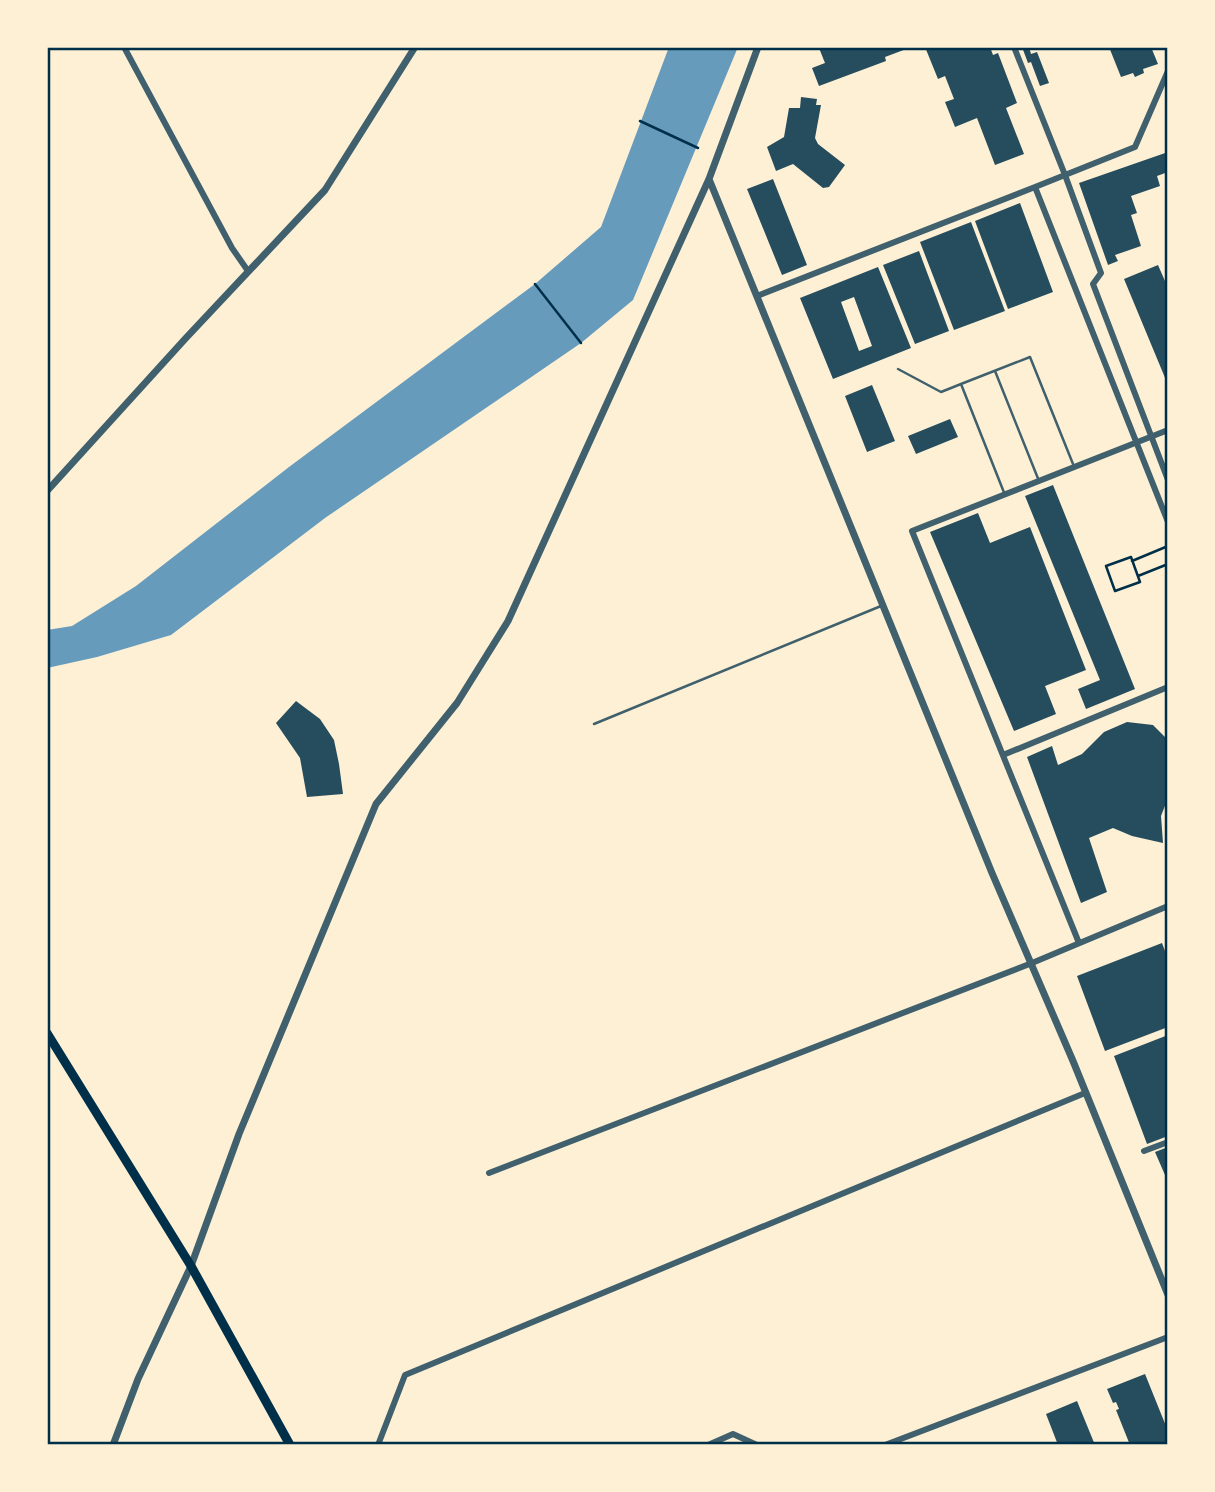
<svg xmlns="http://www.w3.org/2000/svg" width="1215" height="1492" font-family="'Crimson Pro',serif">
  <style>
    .water { fill: #669bbc }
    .building { fill: #264d5e; fill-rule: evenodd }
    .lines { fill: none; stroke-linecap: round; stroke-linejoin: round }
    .path { stroke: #003049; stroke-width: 2.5 }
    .service { stroke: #3f606c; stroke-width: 2.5 }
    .minor { stroke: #3f606c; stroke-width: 6 }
    .tertiary { stroke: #3f606c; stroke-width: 7 }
    .secondary { stroke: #003049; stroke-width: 9 }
    .neatline { fill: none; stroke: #003049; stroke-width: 2.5 }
  </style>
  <rect width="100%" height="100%" fill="#fdf0d5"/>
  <path class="water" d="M 669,47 L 738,47 L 633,300 L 581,343 L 325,518 L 171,635 L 97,657 L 47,668 L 47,630 L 72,626 L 136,586 L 289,467 L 535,284 L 601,227 Z"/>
  <path class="building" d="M 925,47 L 990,47 L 993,55 L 998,53 L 1017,103 L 1006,108 L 1024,154 L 995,165 L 977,118 L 955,127 L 945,102 L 954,99 L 945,76 L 938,79 Z
    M 1022,47 L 1029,47 L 1031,54 L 1037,52 L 1049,83 L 1040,86 L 1031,62 L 1028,63 Z
    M 1109,47 L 1151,47 L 1158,64 L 1143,69 L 1144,73 L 1135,77 L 1133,73 L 1121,77 Z
    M 819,48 L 822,47 L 909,48 L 885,57 L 886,61 L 819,86 L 812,68 L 825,63 Z
    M 801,97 L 817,99 L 816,105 L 821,105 L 815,138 L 818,144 L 845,165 L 829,187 L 823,188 L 793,164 L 776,171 L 767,147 L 784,137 L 789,108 L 800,108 Z
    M 1168,152 L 1168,172 L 1157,176 L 1160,186 L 1131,196 L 1137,213 L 1131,215 L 1141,246 L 1115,255 L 1118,261 L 1108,265 L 1079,183 Z
    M 773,179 L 807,265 L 782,275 L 747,189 Z
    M 1020,203 L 1053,292 L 1008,309 L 975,221 Z
    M 971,222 L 1005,311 L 954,330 L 920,242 Z
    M 919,251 L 949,331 L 915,344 L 883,265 Z
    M 1158,265 L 1168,288 L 1168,385 L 1124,279 Z
    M 878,267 L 911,348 L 833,379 L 800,298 ZM 854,297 L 872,346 L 859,351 L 841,302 Z
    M 872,385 L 895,441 L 867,452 L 845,396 Z
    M 950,419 L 958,437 L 916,454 L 908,436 Z
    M 1053,485 L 1135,689 L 1086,709 L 1078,689 L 1100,680 L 1025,496 Z
    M 978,513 L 990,543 L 1030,527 L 1086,670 L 1045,686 L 1056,714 L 1014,731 L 930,532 Z
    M 296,701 L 320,719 L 334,740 L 339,764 L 343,794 L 307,797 L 300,758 L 276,723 Z
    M 1127,722 L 1153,725 L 1168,740 L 1168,798 L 1161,816 L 1163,843 L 1132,836 L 1113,828 L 1089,838 L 1107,892 L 1081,903 L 1027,757 L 1052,746 L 1058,765 L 1082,754 L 1104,732 Z
    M 1162,943 L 1168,959 L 1168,1027 L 1105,1051 L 1077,976 Z
    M 1168,1035 L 1168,1136 L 1147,1144 L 1114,1056 Z
    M 1168,1147 L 1168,1182 L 1155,1152 Z
    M 1145,1374 L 1168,1431 L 1168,1445 L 1130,1445 L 1116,1410 L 1119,1409 L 1116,1402 L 1113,1403 L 1107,1389 Z
    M 1077,1401 L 1095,1445 L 1058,1445 L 1046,1414 Z"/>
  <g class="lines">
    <path class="path" d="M 640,121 L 698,148
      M 535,284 L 581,343
      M 1131,557 L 1140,582 L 1115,591 L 1106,566 Z
      M 1132,561 L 1168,546
      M 1138,576 L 1168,564"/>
    <path class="service" d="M 898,369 L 941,392 L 961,384
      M 995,371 L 1039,481
      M 1005,495 L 961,384 L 1030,357 L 1073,464
      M 594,724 L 881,606"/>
    <path class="minor" d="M 124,47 L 232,248 L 248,271
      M 1014,47 L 1065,175 L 1135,147 L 1168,71
      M 1035,187 L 1065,175 L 1101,273 L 1093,284 L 1168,480
      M 757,296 L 1035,187 L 1168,522
      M 1003,755 L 1168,687
      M 1079,943 L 912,531 L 1168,430
      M 1144,1151 L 1168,1142
      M 489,1173 L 1032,963 L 1168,906
      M 378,1445 L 405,1375 L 1085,1093
      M 708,1445 L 733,1434 L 757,1445
      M 885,1445 L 1168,1337"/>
    <path class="tertiary" d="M 709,179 L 992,873 L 1073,1061 L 1168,1295
      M 47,491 L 185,339 L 325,190 L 415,47
      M 113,1445 L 138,1379 L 191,1266 L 239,1134 L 376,804 L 457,703 L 508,621 L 709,179 L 758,47"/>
    <path class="secondary" d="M 47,1033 L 191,1266 L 290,1445"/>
  </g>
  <rect width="1215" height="1492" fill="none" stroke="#fdf0d5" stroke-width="98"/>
  <rect x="49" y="49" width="1117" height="1394" class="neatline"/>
</svg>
